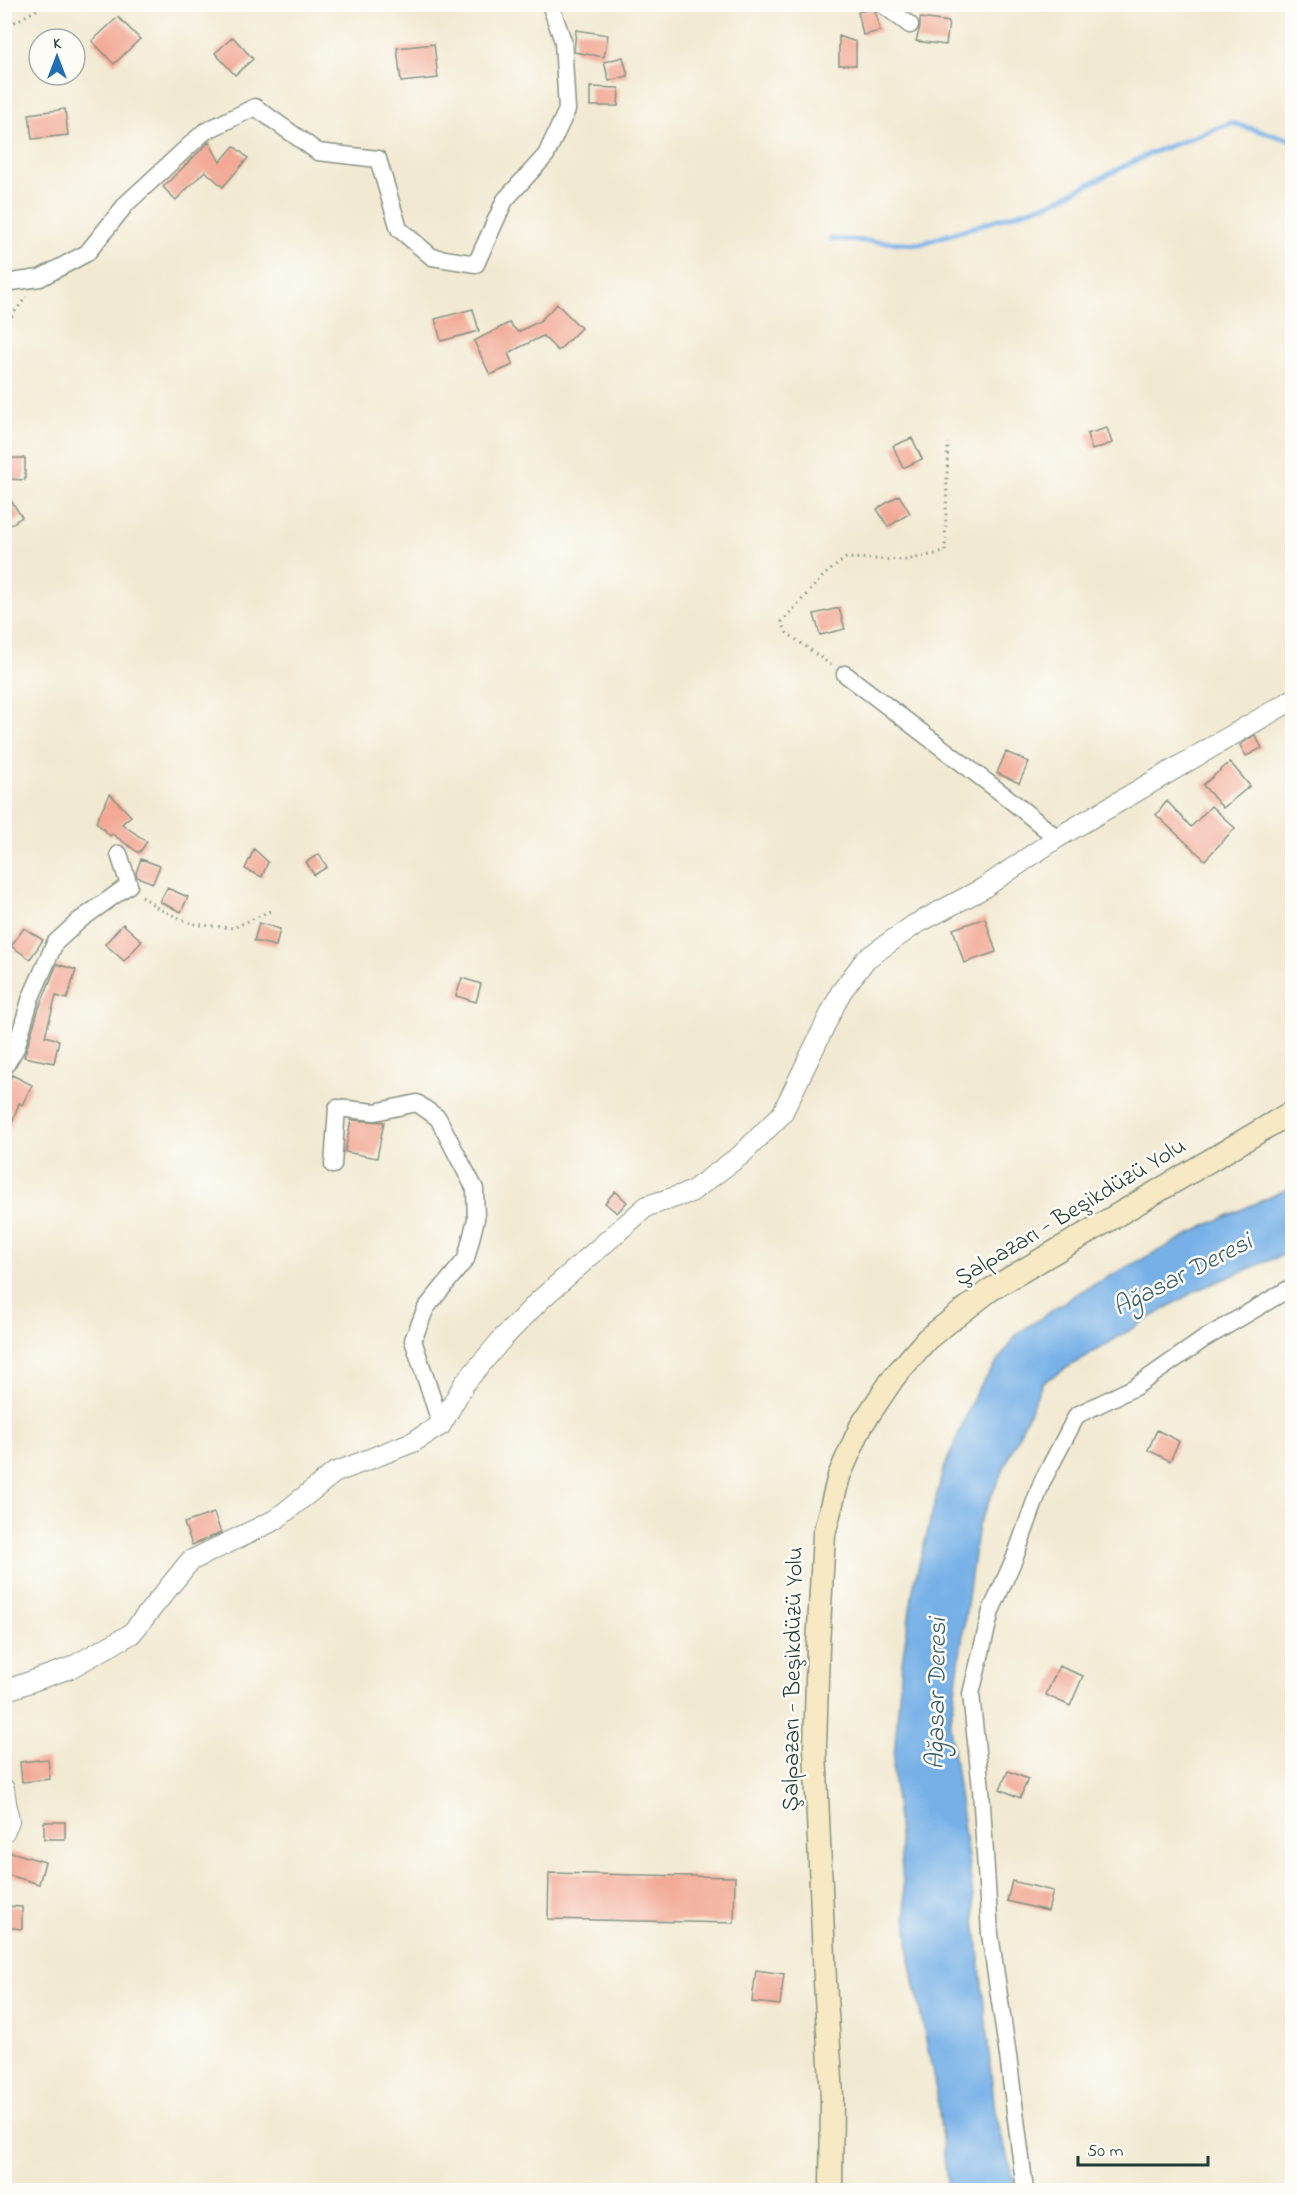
<svg xmlns="http://www.w3.org/2000/svg" width="1297" height="2195" font-family="'Indie Flower',sans-serif">
  <style>
    .water { fill: #76b0e7; stroke: #4a768e; stroke-width: 1.5 }
    .lines { fill: none; stroke-linecap: round; stroke-linejoin: round }
    .stream { stroke: #76b0e7; stroke-width: 5 }
    .building { fill: #f2a894 }
    .minor-casing { stroke: #889383; stroke-width: 19 }
    .tertiary-casing { stroke: #889383; stroke-width: 22 }
    .secondary-casing { stroke: #889383; stroke-width: 25 }
    .path { stroke: #889383; stroke-width: 3; stroke-dasharray: 1.5 4.5; stroke-linecap: butt }
    .minor { stroke: #fff; stroke-width: 16 }
    .tertiary { stroke: #fff; stroke-width: 20 }
    .secondary { stroke: #f6e9c3; stroke-width: 22 }
    .labels { text-anchor: middle; dominant-baseline: central; stroke-width: 5; stroke-linejoin: round; paint-order: stroke }
    .street-label { font-size: 24px; fill: #1f3d34; stroke: #fdfcf7 }
    .water-label { font-size: 26px; font-style: italic; fill: #39606a; stroke: #fdfcf7 }
  </style>
  <rect width="100%" height="100%" fill="#fdfcf7"/>
  <filter id="ink" filterUnits="userSpaceOnUse"><feTurbulence type="fractalNoise" baseFrequency=".0167" numOctaves="2"/><feDisplacementMap in="SourceGraphic" scale="12" xChannelSelector="R" yChannelSelector="G"/><feConvolveMatrix kernelMatrix="1 2 1 2 8 2 1 2 1" color-interpolation-filters="sRGB"/></filter>
  <filter id="wash" filterUnits="userSpaceOnUse"><feTurbulence type="fractalNoise" baseFrequency=".008" numOctaves="4" result="noise"/><feDisplacementMap in="SourceGraphic" scale="24" xChannelSelector="R" yChannelSelector="G"/><feGaussianBlur stdDeviation="1.35" result="paint"/><feColorMatrix in="noise" values="0 0 0 0 0 0 0 0 0 0 0 0 0 0 0 0 0 1.4 0 .05"/><feComposite in="paint" operator="in"/></filter>
  <g filter="url(#wash)">
    <rect width="100%" height="100%" fill="#f2e9d2"/>
    <path class="water" d="M 1292,1187 L 1292,1251 L 1195,1291 L 1043,1382 L 978,1525 L 950,1727 L 972,1889 L 995,2111 L 1016,2190 L 948,2190 L 937,2095 L 910,1960 L 893,1769 L 902,1662 L 914,1584 L 943,1471 L 976,1392 L 1017,1334 L 1078,1293 L 1207,1225 Z"/>
    <g class="lines">
      <path class="stream" d="M 831,239 L 919,244 L 1051,203 L 1151,153 L 1231,123 L 1292,140"/>
    </g>
    <g id="blocks">
      <path class="building" d="M 873,9 L 876,13 L 880,31 L 863,35 L 858,12 Z
        M 118,17 L 140,39 L 114,64 L 92,41 Z
        M 920,18 L 949,22 L 946,45 L 916,41 L 920,27 Z
        M 576,30 L 608,35 L 604,57 L 574,52 Z
        M 839,36 L 856,42 L 856,65 L 839,65 Z
        M 233,37 L 253,59 L 235,75 L 215,53 Z
        M 434,44 L 438,78 L 401,82 L 397,48 Z
        M 623,57 L 628,76 L 609,81 L 604,62 Z
        M 590,87 L 619,88 L 618,106 L 590,106 Z
        M 65,109 L 68,135 L 32,139 L 29,114 Z
        M 209,142 L 220,162 L 234,146 L 248,158 L 223,187 L 205,171 L 176,200 L 163,187 Z
        M 557,304 L 581,328 L 558,351 L 543,336 L 508,353 L 513,365 L 490,375 L 474,341 L 509,323 L 518,332 L 540,321 Z
        M 473,309 L 479,331 L 441,341 L 435,319 Z
        M 1107,428 L 1112,443 L 1092,450 L 1087,434 Z
        M 912,438 L 922,459 L 903,468 L 893,446 Z
        M 9,458 L 25,458 L 25,480 L 9,479 Z
        M 4,490 L 22,517 L 4,529 Z
        M 899,495 L 910,513 L 888,527 L 877,509 Z
        M 839,608 L 845,629 L 820,635 L 814,614 Z
        M 1255,735 L 1262,748 L 1246,756 L 1240,745 Z
        M 1006,752 L 1029,762 L 1019,783 L 997,773 Z
        M 1230,762 L 1250,786 L 1223,808 L 1203,785 Z
        M 110,794 L 131,816 L 122,824 L 147,842 L 139,853 L 112,834 L 110,836 L 96,822 Z
        M 1167,801 L 1191,827 L 1211,806 L 1235,828 L 1205,860 L 1156,815 Z
        M 254,849 L 268,862 L 262,877 L 245,869 Z
        M 319,854 L 327,867 L 314,875 L 306,862 Z
        M 141,859 L 160,866 L 153,883 L 137,877 L 136,873 Z
        M 167,888 L 188,897 L 181,912 L 160,902 Z
        M 985,918 L 996,952 L 964,963 L 953,929 Z
        M 259,923 L 280,929 L 276,946 L 254,941 Z
        M 123,924 L 142,941 L 124,961 L 105,944 Z
        M 24,928 L 43,940 L 30,959 L 11,946 Z
        M 57,964 L 76,970 L 67,999 L 56,996 L 45,1036 L 59,1040 L 54,1063 L 24,1057 L 39,1008 Z
        M 462,978 L 481,984 L 476,1002 L 456,996 Z
        M 12,1075 L 32,1085 L 22,1105 L 19,1103 L 7,1137 L 4,1137 L 4,1088 Z
        M 351,1120 L 384,1122 L 377,1158 L 345,1152 Z
        M 615,1191 L 627,1202 L 617,1213 L 605,1203 Z
        M 1157,1430 L 1179,1441 L 1170,1461 L 1148,1450 Z
        M 214,1513 L 221,1533 L 192,1545 L 184,1523 Z
        M 1059,1666 L 1083,1676 L 1070,1706 L 1046,1695 Z
        M 48,1759 L 50,1779 L 22,1782 L 20,1762 Z
        M 1008,1771 L 1028,1779 L 1020,1798 L 1000,1789 Z
        M 44,1822 L 65,1822 L 65,1839 L 44,1839 Z
        M 11,1852 L 45,1862 L 39,1884 L 5,1874 Z
        M 549,1873 L 735,1877 L 734,1923 L 548,1919 Z
        M 1012,1881 L 1053,1891 L 1048,1911 L 1007,1901 Z
        M 4,1906 L 22,1907 L 22,1929 L 4,1927 Z
        M 756,1970 L 784,1974 L 780,2005 L 752,2002 Z"/>
    </g>
  </g>
  <g filter="url(#ink)">
    <use href="#blocks" fill-opacity="0" stroke="#889383" stroke-width="1.5"/>
    <g class="lines">
      <g class="minor-casing">
        <path id="minor" d="M 882,4 L 910,25
          M 4,283 L 40,278 L 87,253 L 127,203 L 204,132 L 255,107 L 318,152 L 378,159 L 399,229 L 432,257 L 476,264 L 505,200 L 546,155 L 567,110 L 563,41 L 550,4
          M 845,674 L 1004,795 L 1057,838
          M 4,1068 L 16,1048 L 31,997 L 55,943 L 80,920 L 129,885 L 119,854
          M 333,1165 L 337,1108 L 375,1112 L 417,1103 L 438,1118 L 455,1151 L 475,1189 L 476,1219 L 466,1259 L 426,1308 L 413,1340 L 441,1425
          M 1025,2190 L 1008,2056 L 990,1934 L 981,1789 L 971,1694 L 991,1611 L 1015,1557 L 1042,1482 L 1077,1415 L 1135,1387 L 1204,1339 L 1292,1287"/>
      </g>
      <g class="tertiary-casing">
        <path id="tertiary" d="M 4,1691 L 70,1668 L 131,1634 L 190,1561 L 275,1520 L 334,1473 L 413,1442 L 441,1425 L 464,1384 L 502,1339 L 540,1300 L 647,1206 L 691,1192 L 741,1155 L 782,1114 L 841,992 L 866,959 L 914,925 L 982,889 L 1057,838 L 1292,700
          M 4,1789 L 9,1821 L 4,1832"/>
      </g>
      <g class="secondary-casing">
        <path id="secondary" d="M 831,2190 L 832,2097 L 825,1981 L 815,1748 L 818,1646 L 824,1534 L 839,1476 L 861,1426 L 894,1377 L 927,1339 L 990,1290 L 1292,1112"/>
      </g>
      <path class="path" d="M 4,28 L 47,4
        M 4,326 L 26,297
        M 831,665 L 787,633 L 782,622 L 824,575 L 846,558 L 906,560 L 945,552 L 948,443
        M 142,896 L 159,909 L 193,924 L 233,928 L 270,911"/>
      <use href="#minor" class="minor"/>
      <use href="#tertiary" class="tertiary"/>
      <use href="#secondary" class="secondary"/>
    </g>
  </g>
  <g class="labels">
    <g class="street-label">
      <text transform="translate(1071 1213) rotate(-31)">Şalpazarı - Beşikdüzü Yolu</text>
      <text transform="translate(794 1679) rotate(-89)">Şalpazarı - Beşikdüzü Yolu</text>
    </g>
    <g class="water-label">
      <text transform="translate(1183 1276) rotate(-27)">Ağasar Deresi</text>
      <text transform="translate(938 1694) rotate(-89)">Ağasar Deresi</text>
    </g>
  </g>
  <rect width="1297" height="2195" fill="none" stroke="#fdfcf7" stroke-width="24"/>
  <g transform="translate(57 57)"><circle r="28" fill="#fdfcf7" stroke="#a4b0a9" stroke-width="1.5"/>
  <path d="M0-4.5L10 22L0 15L-10 22Z" fill="#1f6fb2"/>
  <text y="-9" font-size="16" font-weight="bold" text-anchor="middle" fill="#1f3d34">K</text>
  </g>
  <path d="M1078 2156v9h130v-9" fill="none" stroke="#1f3d34" stroke-width="3"/>
  <text x="1087" y="2156" font-size="18" fill="#1f3d34" stroke="#fdfcf7" stroke-width="4.5" paint-order="stroke">50 m</text>
</svg>
